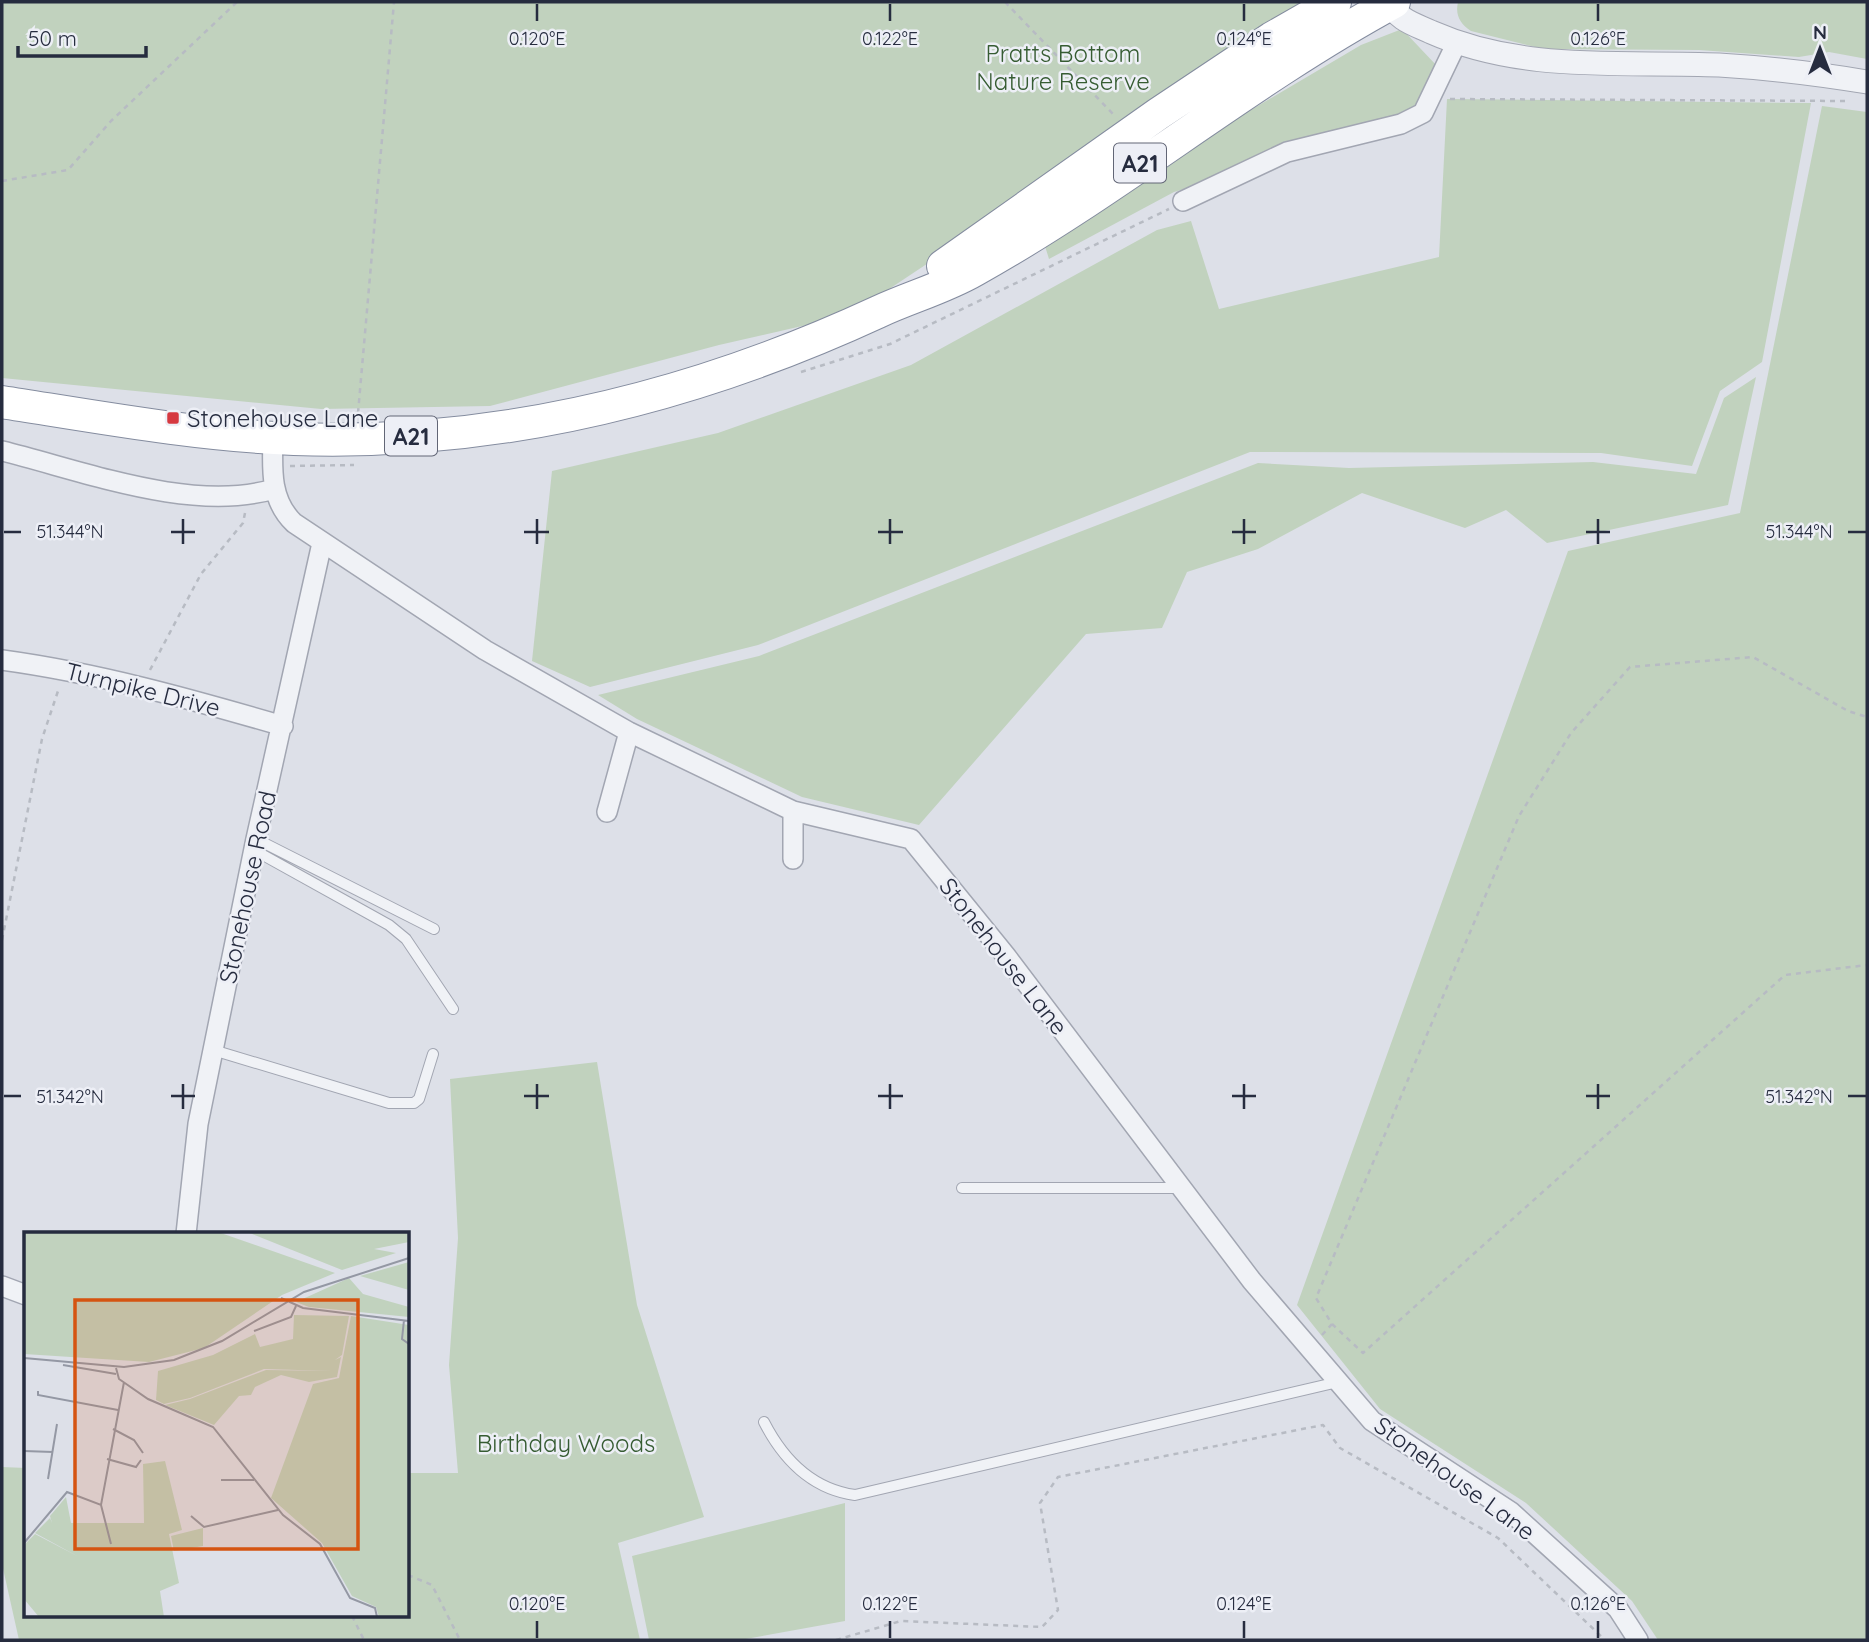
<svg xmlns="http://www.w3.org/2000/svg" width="1869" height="1642" font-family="Quicksand,sans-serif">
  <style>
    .green { fill: #c1d2be }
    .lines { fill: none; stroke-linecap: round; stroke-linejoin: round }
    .service-casing { stroke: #a2a6b2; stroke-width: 12 }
    .minor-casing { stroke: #a2a6b2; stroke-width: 22 }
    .tertiary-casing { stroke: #a2a6b2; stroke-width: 25 }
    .trunk-casing { stroke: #848c9f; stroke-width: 34 }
    .path { stroke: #b7bbc3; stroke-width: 2.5; stroke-dasharray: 5 5; stroke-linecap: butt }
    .service { stroke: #f0f2f6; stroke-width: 10 }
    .minor { stroke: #f0f2f6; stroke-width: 19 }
    .tertiary { stroke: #f0f2f6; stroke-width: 23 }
    .trunk { stroke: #fff; stroke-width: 32 }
    .ticks { fill: none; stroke: #262c3f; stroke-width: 2.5 }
    .poi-dot { fill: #d63940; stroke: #edeff6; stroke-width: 2.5 }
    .labels { text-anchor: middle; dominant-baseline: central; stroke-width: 5; stroke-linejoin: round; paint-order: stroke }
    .shield { fill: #edeff6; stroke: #626676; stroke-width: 2 }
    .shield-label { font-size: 23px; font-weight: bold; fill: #262c3f }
    .park-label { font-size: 24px; fill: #365c32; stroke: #edeff6 }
    .poi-label { font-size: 24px; fill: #262c3f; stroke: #edeff6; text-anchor: start }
    .street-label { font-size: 24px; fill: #262c3f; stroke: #edeff6 }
    .inset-road { fill: none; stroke: #9498a4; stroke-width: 2 }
    .view { fill: #d55411; fill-opacity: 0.15; stroke: #d55411; stroke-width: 3.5 }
    .inset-edge { fill: none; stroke: #262c3f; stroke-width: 3.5 }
    .ticks-label { font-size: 18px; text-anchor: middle; fill: #262c3f; stroke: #edeff6; stroke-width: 5; stroke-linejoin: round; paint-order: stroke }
  </style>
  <rect width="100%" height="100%" fill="#dde0e8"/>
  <path class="green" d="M 2,2 L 1304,2 L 1125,118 L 993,220 L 850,315 L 719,345 L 490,406 L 321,409 L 2,378 Z
    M 1458,2 L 1867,2 L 1867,59 L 1829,52 L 1799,57 L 1699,50 L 1543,49 L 1471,31 C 1460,24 1455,15 1458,2 Z
    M 1402,29 L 1437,66 L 1430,115 L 1174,192 L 1049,259 L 1044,243 L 1166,160 L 1361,45 Z
    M 1447,99 L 1811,103 L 1762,362 L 1720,391 L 1692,466 L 1601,453 L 1250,452 L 758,645 L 590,687 L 532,661 L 552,471 L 718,433 L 911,365 L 1157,230 L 1191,221 L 1219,309 L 1439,257 Z
    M 1822,106 L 1867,112 L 1867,1640 L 1658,1640 L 1632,1601 L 1526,1503 L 1380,1409 L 1297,1305 L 1568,551 L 1740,513 Z
    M 1756,377 L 1728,505 L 1547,543 L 1506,510 L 1465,528 L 1362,493 L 1258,549 L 1187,572 L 1162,628 L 1086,634 L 919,825 L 802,797 L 637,719 L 598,695 L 759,656 L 1258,463 L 1349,468 L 1593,462 L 1696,474 L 1724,398 Z
    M 597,1062 L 637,1305 L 704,1517 L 618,1543 L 640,1640 L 19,1640 L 2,1564 L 2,1467 L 26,1468 L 26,1616 L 408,1616 L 408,1473 L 458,1473 L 449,1365 L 458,1238 L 450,1079 Z
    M 845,1503 L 845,1621 L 740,1640 L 649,1640 L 632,1556 Z"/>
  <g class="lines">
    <g class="service-casing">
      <path id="service" d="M 256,839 L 434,929
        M 254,850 L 389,925 L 406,939 L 453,1009
        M 213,1050 L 389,1103 L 414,1103 L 419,1099 L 433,1054
        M 962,1188 L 1182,1188
        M 764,1422 C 783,1459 812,1489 855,1495 L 1338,1382"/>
    </g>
    <g class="minor-casing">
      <path id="minor" d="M 1183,201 L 1287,152 L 1401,124 L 1423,113 L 1457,42
        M 273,438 C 272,469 270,500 294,523 L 485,650 L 629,732 L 793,811 L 911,839 L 1006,956 L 1252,1281 L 1372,1421 L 1511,1512 L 1618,1609 L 1638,1640
        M 2,451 C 84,471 191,513 274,489
        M 2,660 C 98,673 190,699 283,726
        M 793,811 L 793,859
        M 607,812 L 629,732
        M 186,1234 L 198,1124 L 256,839 L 322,543
        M 2,1286 L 26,1295"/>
    </g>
    <g class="tertiary-casing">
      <path id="tertiary" d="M 1390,2 C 1397,20 1414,24 1431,32 C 1524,73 1621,61 1719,65 C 1769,68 1818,74 1867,82"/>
    </g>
    <g class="trunk-casing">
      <path id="trunk" d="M 943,266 L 1158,114 L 1272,38 L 1335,2
        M 2,402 C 98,417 196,435 294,439 C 498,446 694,397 878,312 C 910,297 944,288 975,270 C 1120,189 1248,81 1394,2"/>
    </g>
    <path class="path" d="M 1005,2 L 1113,114
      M 1450,99 L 1849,101
      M 2,181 L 68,170 L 111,121 L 237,2
      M 801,372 L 890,344 L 1169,209
      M 358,413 L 394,2
      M 290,466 L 354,465
      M 150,670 L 201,574 L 243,523 L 245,513
      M 2,940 L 42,739 L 59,688
      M 1332,1324 L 1363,1353 L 1785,975 L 1867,965
      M 1322,1335 L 1332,1324 L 1316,1298 L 1519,816 L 1571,733 L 1630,667 L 1753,657 L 1848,711 L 1867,717
      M 408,1575 L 432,1585 L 460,1640
      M 352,1616 L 364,1640
      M 836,1640 L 901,1621 L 1042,1627 L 1058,1610 L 1040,1503 L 1058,1477 L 1323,1425 L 1340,1448 L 1498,1538 L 1605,1640"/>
    <use href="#service" class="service"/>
    <use href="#minor" class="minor"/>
    <use href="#tertiary" class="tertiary"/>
    <use href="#trunk" class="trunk"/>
  </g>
  <path class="ticks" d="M 537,4 L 537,21M 890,4 L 890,21M 1244,4 L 1244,21M 1598,4 L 1598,21M 183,519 L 183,544M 537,519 L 537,544M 890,519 L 890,544M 1244,519 L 1244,544M 1598,519 L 1598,544M 4,532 L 21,532M 171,532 L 195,532M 524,532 L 549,532M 878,532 L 903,532M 1232,532 L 1256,532M 1586,532 L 1610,532M 1848,532 L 1866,532M 183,1084 L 183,1109M 537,1084 L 537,1109M 890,1084 L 890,1109M 1244,1084 L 1244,1109M 1598,1084 L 1598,1109M 4,1096 L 21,1096M 171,1096 L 195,1096M 524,1096 L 549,1096M 878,1096 L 903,1096M 1232,1096 L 1256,1096M 1586,1096 L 1610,1096M 1848,1096 L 1866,1096M 537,1621 L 537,1638M 890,1621 L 890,1638M 1244,1621 L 1244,1638M 1598,1621 L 1598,1638"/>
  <rect class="poi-dot" x="166" y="411" width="14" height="14" rx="3.5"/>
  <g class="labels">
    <g class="shield">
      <rect x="1114" y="143.5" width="52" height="39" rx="5"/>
      <rect x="385" y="416.5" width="52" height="39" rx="5"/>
    </g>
    <g class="shield-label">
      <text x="1140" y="163">A21</text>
      <text x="411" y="436">A21</text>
    </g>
    <g class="park-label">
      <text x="1063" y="53">Pratts Bottom<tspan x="1063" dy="28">Nature Reserve</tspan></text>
      <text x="566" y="1443">Birthday Woods</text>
    </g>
    <g class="poi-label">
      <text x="187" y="418">Stonehouse Lane</text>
    </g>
    <g class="street-label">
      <text transform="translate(143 689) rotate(14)">Turnpike Drive</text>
      <text transform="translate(247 887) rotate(-78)">Stonehouse Road</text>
      <text transform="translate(1004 956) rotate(52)">Stonehouse Lane</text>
      <text transform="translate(1455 1478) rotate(36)">Stonehouse Lane</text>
    </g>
  </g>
  <g transform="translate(24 1232)">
    <rect width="385" height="385" fill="#dde0e8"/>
    <path d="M 0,0 L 194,0 L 311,41 L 258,63 L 180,116 L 125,130 L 0,122 ZM 223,0 L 385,0 L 385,10 L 350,17 L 372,21 L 318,38 ZM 385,30 L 385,58 L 336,44 ZM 325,46 L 339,62 L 385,75 L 385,85 L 285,75 L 272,70 ZM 270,83 L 325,84 L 318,123 L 311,128 L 317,125 L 313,145 L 285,150 L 257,143 L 231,155 L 227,163 L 215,164 L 190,193 L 141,173 L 166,167 L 242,138 L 308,139 L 240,137 L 166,166 L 140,172 L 132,168 L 134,139 L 189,123 L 231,102 L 236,115 L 269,107 ZM 327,84 L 385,93 L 385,385 L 355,385 L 352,375 L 328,364 L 298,311 L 247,266 L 289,152 L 315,146 ZM 141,229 L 158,298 L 145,302 L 155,351 L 136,359 L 140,385 L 15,385 L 0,367 L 0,313 L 11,302 L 55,325 L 11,301 L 26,286 L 28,291 L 26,284 L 42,265 L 47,291 L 120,291 L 119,232 ZM 179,296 L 179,314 L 150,319 L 147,304 Z" fill="#c1d2be"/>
    <path class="inset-road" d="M 257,66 L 279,76 L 385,89M 380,88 L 378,107 L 385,112M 230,99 L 267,85 L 272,74M 0,126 L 100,135 L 150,128 L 198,109 L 280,60 L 385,26M 39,133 L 92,142M 92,136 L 95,147 L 124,167 L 189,195 L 259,283 L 296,312 L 326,366 L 351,376 L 353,385M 14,159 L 14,163 L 94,178M 89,197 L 110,208 L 119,221M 0,219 L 29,220M 83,227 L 112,235 L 117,228M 24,247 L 33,192M 197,248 L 230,248M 77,273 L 87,312M 167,284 L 180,295 L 254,278M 0,311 L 43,260 L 77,273 L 100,150"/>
    <path class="view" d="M 51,68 L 334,68 L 334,317 L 51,317 Z"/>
    <rect width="385" height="385" class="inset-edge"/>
  </g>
  <g class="ticks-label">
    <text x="537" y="45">0.120°E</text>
    <text x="890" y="45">0.122°E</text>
    <text x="1244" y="45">0.124°E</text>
    <text x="1598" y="45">0.126°E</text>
    <text x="70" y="538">51.344°N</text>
    <text x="1799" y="538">51.344°N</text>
    <text x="70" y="1103">51.342°N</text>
    <text x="1799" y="1103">51.342°N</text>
    <text x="537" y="1610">0.120°E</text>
    <text x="890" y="1610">0.122°E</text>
    <text x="1244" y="1610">0.124°E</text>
    <text x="1598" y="1610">0.126°E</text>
  </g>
  <rect width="1869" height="1642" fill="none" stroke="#262c3f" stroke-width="7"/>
  <g transform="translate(1820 49)" stroke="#edeff6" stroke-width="5" paint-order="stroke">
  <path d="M0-5L12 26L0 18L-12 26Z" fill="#262c3f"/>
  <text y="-10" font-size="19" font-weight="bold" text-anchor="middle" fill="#262c3f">N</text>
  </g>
  <path d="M18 46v10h128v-10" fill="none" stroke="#262c3f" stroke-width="3.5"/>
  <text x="28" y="46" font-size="21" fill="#262c3f" stroke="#edeff6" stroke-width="5" paint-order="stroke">50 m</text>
</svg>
